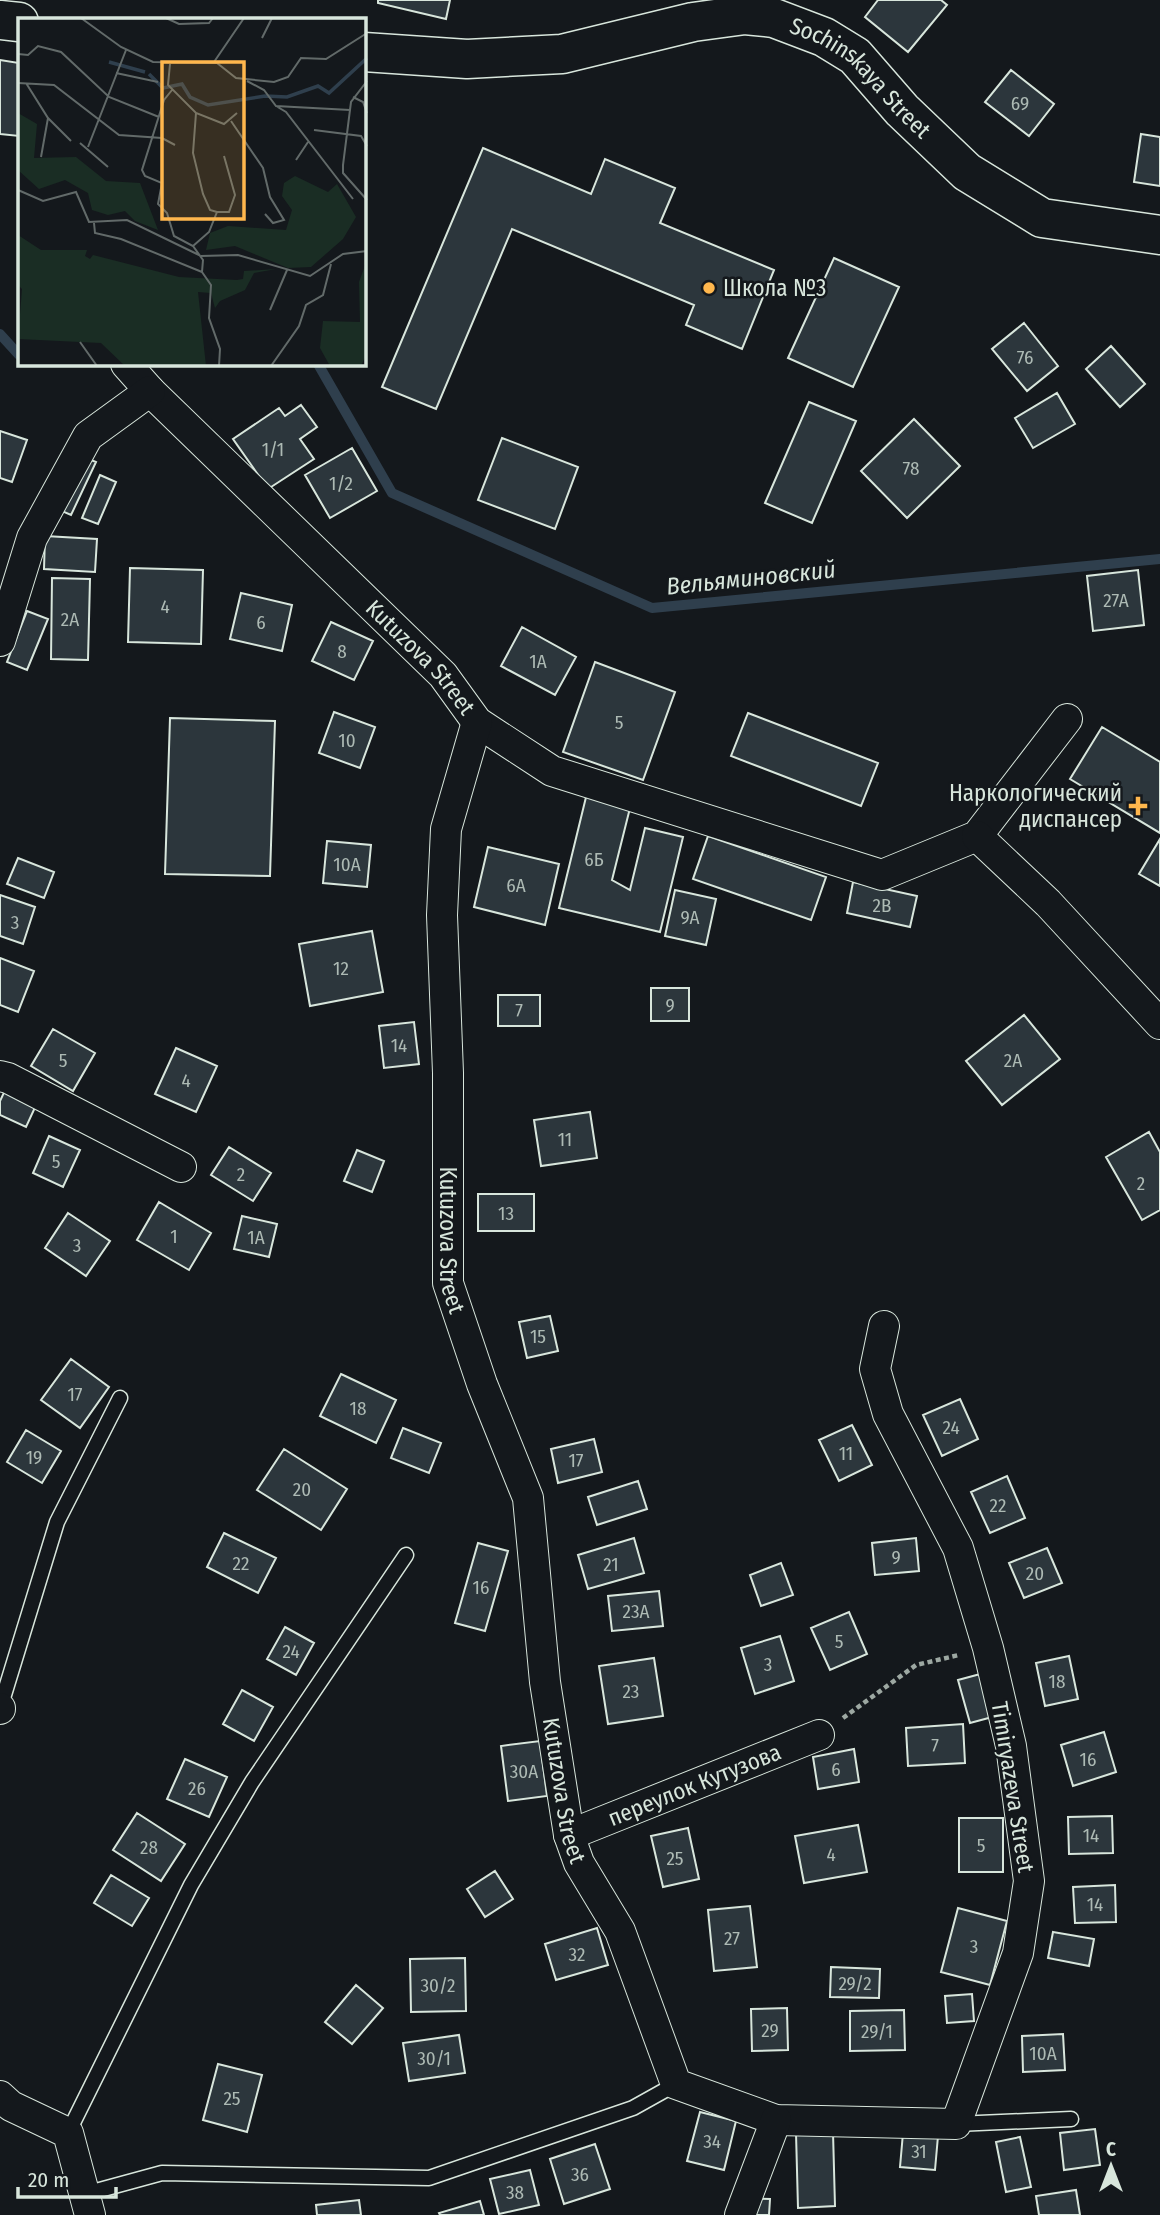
<svg xmlns="http://www.w3.org/2000/svg" width="1160" height="2215" font-family="'Fira Sans Condensed',sans-serif">
  <style>
    .lines { fill: none; stroke-linecap: round; stroke-linejoin: round }
    .stream { stroke: #2f3f4d; stroke-width: 10 }
    .building { fill: #2c363c; stroke: #d8e6dc; stroke-width: 2 }
    .lane-casing { stroke: #d8e6dc; stroke-width: 17 }
    .street-casing { stroke: #d8e6dc; stroke-width: 32 }
    .highway-casing { stroke: #d8e6dc; stroke-width: 41 }
    .path { stroke: #9da8a2; stroke-width: 4.5; stroke-dasharray: 5 3.5; stroke-linecap: butt }
    .lane { stroke: #14181c; stroke-width: 14 }
    .street { stroke: #14181c; stroke-width: 30 }
    .highway { stroke: #14181c; stroke-width: 38 }
    .poi-dot { fill: #ffb74d; stroke: #14181c; stroke-width: 2.5 }
    .labels { text-anchor: middle; dominant-baseline: central; stroke-width: 5; stroke-linejoin: round; paint-order: stroke }
    .number-label { font-size: 19px; fill: #adbab4 }
    .street-label { font-size: 23px; fill: #d8e6dc; stroke: #14181c }
    .poi-label { font-size: 23px; fill: #d8e6dc; stroke: #14181c; text-anchor: start }
    .water-label { font-size: 24px; font-style: italic; fill: #d8e6dc; stroke: #14181c }
    .inset-river { fill: none; stroke: #2f3f4d; stroke-width: 3.5 }
    .inset-road { fill: none; stroke: #626a69; stroke-width: 2 }
    .view { fill: #ffb74d; fill-opacity: 0.15; stroke: #ffb74d; stroke-width: 3.5 }
    .inset-edge { fill: none; stroke: #d8e6dc; stroke-width: 3.5 }
  </style>
  <rect width="100%" height="100%" fill="#14181c"/>
  <g class="lines">
    <path class="stream" d="M 0,334 L 19,355
      M 318,364 L 392,493 L 652,608 L 1160,559"/>
  </g>
  <path class="building" d="M 378,0 L 450,0 L 446,19 L 378,3 Z
    M 878,0 L 941,0 L 947,5 L 908,52 L 865,17 Z
    M 0,60 L 19,63 L 19,136 L 0,134 Z
    M 1011,70 L 1054,104 L 1029,136 L 985,102 Z
    M 1141,134 L 1160,137 L 1160,186 L 1134,182 Z
    M 483,148 L 591,194 L 605,159 L 675,188 L 660,223 L 774,270 L 742,349 L 686,325 L 694,305 L 512,229 L 436,409 L 382,387 Z
    M 834,258 L 899,287 L 853,387 L 788,358 Z
    M 1024,323 L 1058,366 L 1027,391 L 992,349 Z
    M 1111,346 L 1145,384 L 1120,407 L 1086,369 Z
    M 1057,393 L 1075,424 L 1033,448 L 1015,418 Z
    M 809,402 L 856,421 L 812,523 L 765,503 Z
    M 301,405 L 317,427 L 300,439 L 314,459 L 268,489 L 233,439 L 279,408 L 285,416 Z
    M 914,419 L 960,466 L 907,518 L 861,471 Z
    M 0,431 L 27,440 L 12,482 L 0,478 Z
    M 502,438 L 578,467 L 555,529 L 478,500 Z
    M 352,448 L 377,491 L 330,518 L 305,475 Z
    M 79,455 L 96,462 L 71,515 L 55,508 Z
    M 100,475 L 116,482 L 98,524 L 82,518 Z
    M 45,536 L 97,539 L 95,572 L 44,569 Z
    M 130,568 L 203,570 L 201,644 L 128,642 Z
    M 1138,570 L 1144,625 L 1093,631 L 1087,576 Z
    M 52,578 L 90,579 L 88,660 L 51,659 Z
    M 241,593 L 292,605 L 282,651 L 230,639 Z
    M 27,611 L 48,619 L 27,670 L 7,662 Z
    M 331,622 L 373,641 L 354,680 L 312,661 Z
    M 522,627 L 576,657 L 555,695 L 501,666 Z
    M 595,662 L 675,692 L 643,780 L 563,752 Z
    M 334,712 L 375,727 L 360,768 L 319,753 Z
    M 748,713 L 878,763 L 861,806 L 731,756 Z
    M 170,718 L 275,721 L 270,876 L 165,874 Z
    M 1102,727 L 1160,762 L 1160,833 L 1070,779 Z
    M 587,793 L 631,804 L 612,880 L 630,890 L 645,828 L 683,837 L 660,932 L 559,908 Z
    M 708,836 L 826,877 L 811,920 L 693,879 Z
    M 1160,839 L 1160,886 L 1139,874 Z
    M 327,841 L 371,845 L 367,887 L 323,883 Z
    M 488,847 L 559,864 L 545,925 L 474,907 Z
    M 18,858 L 54,872 L 44,898 L 7,884 Z
    M 853,882 L 917,896 L 910,927 L 847,913 Z
    M 675,890 L 716,899 L 706,945 L 665,936 Z
    M 0,895 L 35,907 L 23,944 L 0,936 Z
    M 372,931 L 383,992 L 310,1006 L 299,944 Z
    M 0,958 L 34,971 L 18,1012 L 0,1005 Z
    M 651,988 L 689,988 L 689,1021 L 651,1021 Z
    M 498,995 L 540,995 L 540,1026 L 498,1026 Z
    M 1024,1015 L 1060,1059 L 1002,1105 L 966,1061 Z
    M 414,1022 L 419,1064 L 384,1068 L 379,1026 Z
    M 53,1029 L 95,1053 L 73,1091 L 31,1066 Z
    M 176,1048 L 217,1066 L 196,1112 L 155,1094 Z
    M 7,1086 L 38,1101 L 26,1127 L 0,1115 L 0,1101 Z
    M 590,1112 L 597,1158 L 541,1166 L 534,1120 Z
    M 1149,1132 L 1160,1152 L 1160,1210 L 1142,1220 L 1106,1157 Z
    M 49,1136 L 80,1150 L 63,1187 L 33,1173 Z
    M 229,1147 L 271,1173 L 253,1201 L 211,1175 Z
    M 357,1150 L 384,1161 L 372,1192 L 344,1181 Z
    M 478,1194 L 534,1194 L 534,1231 L 478,1231 Z
    M 159,1202 L 211,1233 L 189,1270 L 137,1240 Z
    M 68,1213 L 110,1241 L 86,1276 L 45,1248 Z
    M 242,1216 L 277,1224 L 269,1257 L 234,1249 Z
    M 550,1316 L 558,1351 L 527,1358 L 519,1322 Z
    M 71,1359 L 109,1387 L 80,1428 L 41,1400 Z
    M 341,1374 L 396,1400 L 376,1443 L 320,1416 Z
    M 960,1399 L 978,1439 L 942,1456 L 923,1415 Z
    M 852,1425 L 872,1465 L 839,1481 L 819,1440 Z
    M 403,1428 L 441,1443 L 429,1473 L 391,1458 Z
    M 26,1430 L 61,1451 L 42,1483 L 7,1462 Z
    M 594,1439 L 602,1472 L 558,1483 L 551,1449 Z
    M 284,1449 L 347,1489 L 321,1530 L 257,1490 Z
    M 1007,1476 L 1025,1518 L 990,1533 L 971,1492 Z
    M 638,1481 L 647,1509 L 597,1525 L 588,1497 Z
    M 224,1533 L 276,1558 L 258,1593 L 207,1567 Z
    M 634,1538 L 644,1573 L 588,1589 L 578,1555 Z
    M 916,1538 L 919,1571 L 875,1575 L 872,1543 Z
    M 478,1543 L 508,1551 L 485,1631 L 455,1623 Z
    M 1047,1548 L 1062,1583 L 1024,1598 L 1009,1563 Z
    M 781,1563 L 793,1595 L 761,1606 L 750,1575 Z
    M 659,1591 L 663,1626 L 612,1631 L 608,1596 Z
    M 849,1612 L 867,1654 L 830,1670 L 811,1628 Z
    M 285,1627 L 314,1643 L 296,1675 L 267,1659 Z
    M 780,1636 L 794,1681 L 755,1694 L 741,1648 Z
    M 1069,1656 L 1078,1699 L 1045,1706 L 1036,1663 Z
    M 654,1658 L 663,1716 L 608,1724 L 599,1666 Z
    M 984,1673 L 996,1716 L 970,1723 L 958,1680 Z
    M 242,1690 L 273,1707 L 254,1741 L 223,1724 Z
    M 963,1724 L 965,1763 L 908,1766 L 906,1728 Z
    M 1104,1732 L 1116,1772 L 1073,1786 L 1061,1745 Z
    M 540,1741 L 547,1796 L 508,1801 L 501,1746 Z
    M 854,1749 L 859,1782 L 818,1789 L 813,1757 Z
    M 185,1759 L 227,1777 L 209,1817 L 167,1799 Z
    M 137,1813 L 185,1844 L 161,1881 L 113,1850 Z
    M 1112,1816 L 1113,1853 L 1069,1854 L 1068,1817 Z
    M 959,1818 L 1003,1818 L 1003,1872 L 959,1872 Z
    M 858,1825 L 867,1872 L 804,1883 L 795,1836 Z
    M 688,1828 L 699,1879 L 663,1887 L 651,1836 Z
    M 495,1871 L 513,1899 L 485,1917 L 467,1889 Z
    M 111,1875 L 149,1898 L 132,1926 L 94,1903 Z
    M 1115,1885 L 1116,1922 L 1075,1923 L 1073,1887 Z
    M 750,1906 L 757,1967 L 714,1971 L 708,1910 Z
    M 958,1908 L 1007,1921 L 990,1985 L 941,1972 Z
    M 597,1928 L 608,1965 L 556,1980 L 545,1944 Z
    M 1053,1932 L 1094,1939 L 1089,1966 L 1048,1958 Z
    M 465,1958 L 466,2011 L 411,2012 L 410,1959 Z
    M 831,1967 L 880,1969 L 879,1998 L 830,1997 Z
    M 356,1985 L 383,2008 L 352,2044 L 325,2022 Z
    M 972,1994 L 974,2021 L 947,2023 L 945,1996 Z
    M 787,2008 L 788,2050 L 752,2051 L 751,2009 Z
    M 904,2010 L 905,2050 L 850,2051 L 850,2011 Z
    M 1063,2034 L 1065,2070 L 1023,2072 L 1022,2036 Z
    M 459,2035 L 465,2073 L 409,2081 L 403,2043 Z
    M 218,2064 L 262,2075 L 247,2132 L 203,2120 Z
    M 700,2112 L 736,2121 L 724,2170 L 687,2161 Z
    M 1095,2129 L 1100,2165 L 1064,2170 L 1060,2133 Z
    M 833,2132 L 835,2206 L 798,2208 L 796,2133 Z
    M 903,2133 L 938,2136 L 935,2170 L 900,2167 Z
    M 1020,2137 L 1031,2187 L 1006,2192 L 996,2142 Z
    M 595,2144 L 610,2189 L 564,2204 L 550,2159 Z
    M 530,2170 L 539,2205 L 499,2214 L 490,2179 Z
    M 1076,2190 L 1080,2215 L 1039,2215 L 1036,2196 Z
    M 748,2198 L 770,2199 L 769,2215 L 747,2215 Z
    M 359,2200 L 361,2215 L 317,2215 L 316,2205 Z
    M 480,2201 L 484,2215 L 440,2215 L 439,2213 Z"/>
  <g class="lines">
    <g class="lane-casing">
      <path id="lane" d="M 0,1708 L 57,1522 L 120,1398
        M 956,2124 L 1071,2119
        M 68,2133 L 191,1885 L 252,1782 L 406,1555
        M 85,2194 L 162,2173 L 429,2178 L 633,2108 L 676,2084"/>
    </g>
    <g class="street-casing">
      <g id="street">
        <path id="s1" d="M 126,364 L 150,391 L 443,675 L 477,722 L 552,771 L 882,875 L 977,836 L 1067,719"/>
        <path d="M 0,641 L 32,538 L 88,436 L 150,391"/>
        <path id="s2" d="M 477,722 L 446,829 L 442,915 L 448,1073 L 448,1283 L 482,1384 L 528,1498 L 545,1682 L 569,1835 L 579,1863 L 620,1931 L 676,2084 L 776,2120 L 956,2124 L 1018,1953 L 1029,1881 L 1011,1746 L 988,1648 L 958,1548 L 888,1414 L 875,1369 L 884,1326"/>
        <path d="M 977,836 L 1048,903 L 1160,1024"/>
        <path d="M 0,1076 L 8,1078 L 181,1167"/>
        <path d="M 0,1708 L 0,1709"/>
        <path id="s3" d="M 569,1835 L 819,1735"/>
        <path d="M 0,2096 L 11,2106 L 68,2133 L 90,2215"/>
        <path d="M 740,2215 L 776,2120"/>
      </g>
    </g>
    <g class="highway-casing">
      <g id="highway">
        <path d="M 0,20 L 19,22"/>
        <path id="s4" d="M 364,52 L 467,59 L 562,54 L 693,22 L 745,15 L 774,18 L 824,37 L 855,56 L 902,110 L 967,172 L 1042,218 L 1160,235"/>
      </g>
    </g>
    <path class="path" d="M 843,1718 L 916,1665 L 959,1655"/>
    <use href="#lane" class="lane"/>
    <use href="#street" class="street"/>
    <use href="#highway" class="highway"/>
  </g>
  <g class="poi-dot">
    <circle cx="709" cy="288" r="7"/>
    <path d="M1134.5 795.5h7v7h7v7h-7v7h-7v-7h-7v-7h7z"/>
  </g>
  <g class="labels">
    <g class="number-label">
      <text x="1020" y="103">69</text>
      <text x="1025" y="357">76</text>
      <text x="273" y="449">1/1</text>
      <text x="911" y="468">78</text>
      <text x="341" y="483">1/2</text>
      <text x="1116" y="600">27А</text>
      <text x="165" y="606">4</text>
      <text x="70" y="619">2А</text>
      <text x="261" y="622">6</text>
      <text x="342" y="651">8</text>
      <text x="538" y="661">1А</text>
      <text x="619" y="722">5</text>
      <text x="347" y="740">10</text>
      <text x="594" y="859">6Б</text>
      <text x="347" y="864">10А</text>
      <text x="516" y="885">6А</text>
      <text x="882" y="905">2В</text>
      <text x="690" y="917">9А</text>
      <text x="15" y="922">3</text>
      <text x="341" y="968">12</text>
      <text x="670" y="1005">9</text>
      <text x="519" y="1010">7</text>
      <text x="399" y="1045">14</text>
      <text x="63" y="1060">5</text>
      <text x="1013" y="1060">2А</text>
      <text x="186" y="1080">4</text>
      <text x="565" y="1139">11</text>
      <text x="56" y="1161">5</text>
      <text x="241" y="1174">2</text>
      <text x="1141" y="1183">2</text>
      <text x="506" y="1213">13</text>
      <text x="174" y="1236">1</text>
      <text x="256" y="1237">1А</text>
      <text x="77" y="1245">3</text>
      <text x="538" y="1336">15</text>
      <text x="75" y="1394">17</text>
      <text x="358" y="1408">18</text>
      <text x="951" y="1427">24</text>
      <text x="846" y="1453">11</text>
      <text x="34" y="1457">19</text>
      <text x="576" y="1460">17</text>
      <text x="302" y="1489">20</text>
      <text x="998" y="1505">22</text>
      <text x="896" y="1557">9</text>
      <text x="241" y="1563">22</text>
      <text x="611" y="1564">21</text>
      <text x="1035" y="1573">20</text>
      <text x="481" y="1587">16</text>
      <text x="636" y="1611">23А</text>
      <text x="839" y="1641">5</text>
      <text x="291" y="1651">24</text>
      <text x="768" y="1664">3</text>
      <text x="1057" y="1681">18</text>
      <text x="631" y="1691">23</text>
      <text x="935" y="1745">7</text>
      <text x="1088" y="1759">16</text>
      <text x="836" y="1769">6</text>
      <text x="524" y="1771">30А</text>
      <text x="197" y="1788">26</text>
      <text x="1091" y="1835">14</text>
      <text x="981" y="1845">5</text>
      <text x="149" y="1847">28</text>
      <text x="831" y="1854">4</text>
      <text x="675" y="1858">25</text>
      <text x="1095" y="1904">14</text>
      <text x="732" y="1938">27</text>
      <text x="974" y="1946">3</text>
      <text x="577" y="1954">32</text>
      <text x="855" y="1983">29/2</text>
      <text x="438" y="1985">30/2</text>
      <text x="770" y="2030">29</text>
      <text x="877" y="2031">29/1</text>
      <text x="1043" y="2053">10А</text>
      <text x="434" y="2058">30/1</text>
      <text x="232" y="2098">25</text>
      <text x="712" y="2141">34</text>
      <text x="919" y="2151">31</text>
      <text x="580" y="2174">36</text>
      <text x="515" y="2192">38</text>
    </g>
    <g class="street-label">
      <text stroke="none"><textPath href="#s4" startOffset="522">Sochinskaya Street</textPath></text>
      <text stroke="none"><textPath href="#s1" startOffset="416">Kutuzova Street</textPath></text>
      <text stroke="none"><textPath href="#s2" startOffset="523">Kutuzova Street</textPath></text>
      <text stroke="none"><textPath href="#s3" startOffset="135">переулок Кутузова</textPath></text>
      <text transform="translate(1013 1787) rotate(81)">Timiryazeva Street</text>
      <text stroke="none"><textPath href="#s2" startOffset="1090">Kutuzova Street</textPath></text>
    </g>
    <g class="poi-label">
      <text x="723" y="288">Школа №3</text>
      <text x="1122" y="793" text-anchor="end">Наркологический<tspan x="1122" dy="26">диспансер</tspan></text>
    </g>
    <g class="water-label">
      <text transform="translate(751 578) rotate(-6)">Вельяминовский</text>
    </g>
  </g>
  <g transform="translate(18 18)">
    <rect width="348" height="348" fill="#14181c"/>
    <path d="M 0,95 L 19,106 L 16,140 L 58,139 L 88,163 L 122,165 L 140,212 L 117,203 L 107,193 L 90,197 L 74,192 L 70,175 L 47,162 L 21,171 L 0,152 ZM 277,158 L 310,174 L 319,166 L 338,199 L 325,221 L 293,249 L 270,250 L 217,228 L 188,232 L 192,215 L 210,208 L 268,212 L 274,192 L 264,178 L 266,165 ZM 0,217 L 23,232 L 69,232 L 67,238 L 72,241 L 75,237 L 161,259 L 219,262 L 225,261 L 226,253 L 258,251 L 236,255 L 227,272 L 202,283 L 197,290 L 193,275 L 180,274 L 188,348 L 107,348 L 83,325 L 0,321 L 4,271 L 0,267 ZM 348,245 L 348,337 L 343,348 L 312,348 L 302,330 L 305,303 L 342,304 L 341,264 Z" fill="#1a2d24"/>
    <path class="inset-river" d="M 91,44 L 127,54M 131,56 L 145,70 L 164,66 L 172,79 L 190,87 L 247,78 L 269,79 L 300,68 L 311,75 L 349,40"/>
    <path class="inset-road" d="M 63,0 L 103,29 L 135,44 L 199,45 L 218,60 L 256,64 L 270,59 L 283,40 L 308,41 L 349,15M 148,0 L 161,6 L 191,5 L 195,0M 244,20 L 254,0M 0,36 L 10,37 L 20,28 L 43,34 L 91,79 L 141,99M 196,44 L 226,0M 152,46 L 150,67 L 178,95 L 206,106 L 219,95M 98,55 L 140,64M 229,63 L 246,72 L 258,88 L 332,92M 349,63 L 333,84 L 325,147 L 325,155 L 349,182M 0,65 L 36,67 L 101,117 L 144,120 L 157,127M 8,65 L 30,100 L 53,123M 154,72 L 146,82 L 124,152 L 127,158 L 144,165 L 140,186 L 149,195 L 156,218 L 175,228 L 185,242 L 184,254 L 193,267 L 191,300 L 202,331 L 201,348M 335,79 L 345,84 L 349,95M 258,88 L 268,94 L 335,181M 178,95 L 175,135 L 185,176 L 192,192 L 199,194M 213,103 L 245,150 L 252,179 L 266,202 L 255,205 L 247,196M 296,112 L 343,118 L 349,128M 62,125 L 90,149M 70,129 L 108,32M 23,139 L 30,100M 278,142 L 290,124M 0,172 L 25,183 L 58,174 L 71,204 L 109,202 L 181,237M 199,194 L 211,194 L 217,177 L 206,138M 76,205 L 77,215 L 103,221 L 184,254M 175,228 L 191,214 L 199,194M 183,238 L 220,237 L 292,258 L 325,236 L 349,233M 252,292 L 269,252M 62,324 L 79,348M 253,348 L 281,308 L 288,287 L 305,277 L 313,246"/>
    <path class="view" d="M 144,44 L 226,44 L 226,201 L 144,201 Z"/>
    <rect width="348" height="348" class="inset-edge"/>
  </g>
  <g transform="translate(1111 2166)" stroke="#14181c" stroke-width="5" paint-order="stroke">
  <path d="M0-5L12 26L0 18L-12 26Z" fill="#d8e6dc"/>
  <text y="-10" font-size="19" font-weight="bold" text-anchor="middle" fill="#d8e6dc">С</text>
  </g>
  <path d="M18 2187v10h98v-10" fill="none" stroke="#d8e6dc" stroke-width="3.5"/>
  <text x="28" y="2187" font-size="21" fill="#d8e6dc" stroke="#14181c" stroke-width="5" paint-order="stroke">20 m</text>
</svg>
